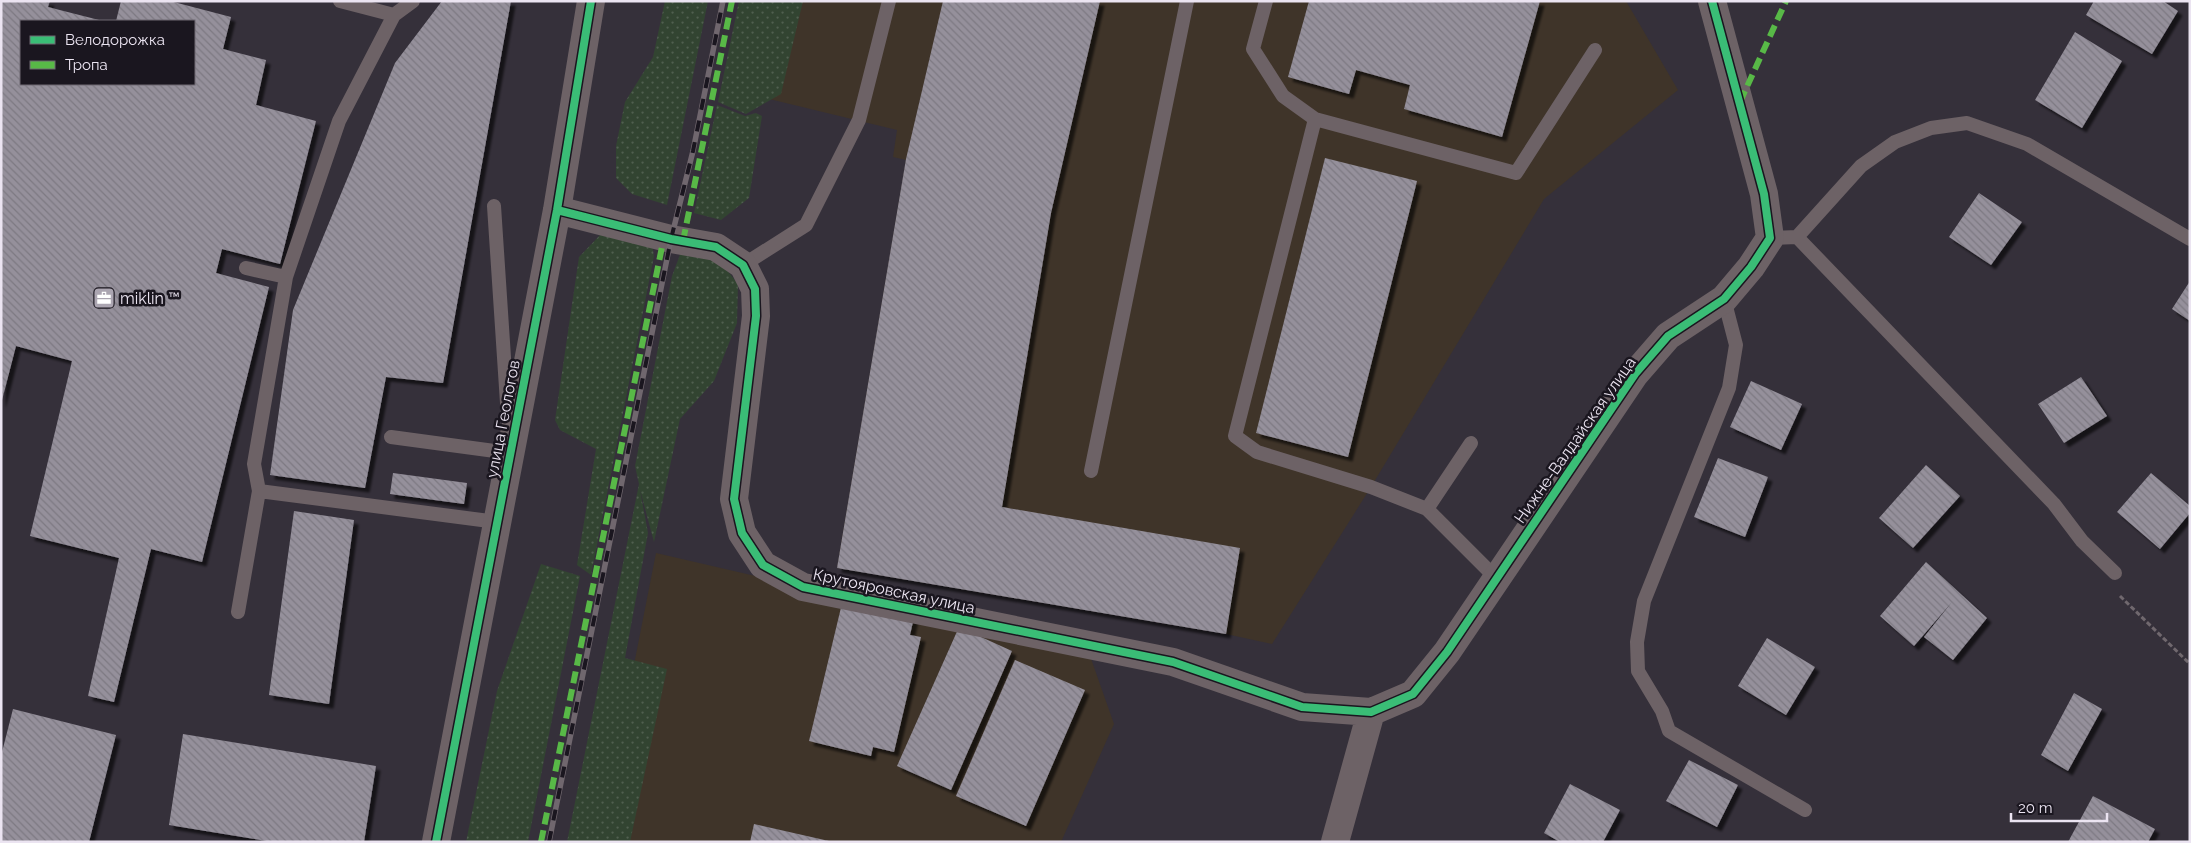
<svg xmlns="http://www.w3.org/2000/svg" width="2191" height="843" font-family="Raleway,sans-serif">
  <style>
    .industrial { fill: #3f3429 }
    .grass { fill: url(#grass-dots) }
    .building { fill: url(#building-back-hatch); filter: url(#shadow) }
    .lines { fill: none; stroke-linecap: round; stroke-linejoin: round }
    .path { stroke: #70686e; stroke-width: 3; stroke-dasharray: 5 2.5; stroke-linecap: butt }
    .service { stroke: #6d6266; stroke-width: 14 }
    .minor { stroke: #6d6266; stroke-width: 28 }
    .rail-casing { stroke: #70676e; stroke-width: 5.5 }
    .rail { stroke: #1a161f; stroke-width: 4; stroke-dasharray: 11; stroke-linecap: butt }
    .quiet { stroke: #58b947; stroke-width: 6; stroke-dasharray: 12 6; stroke-linecap: butt }
    .cycleway-casing { stroke: #1a161f; stroke-width: 11 }
    .cycleway { stroke: #3abd76; stroke-width: 8 }
    .labels { text-anchor: middle; dominant-baseline: central; stroke-width: 5; stroke-linejoin: round; paint-order: stroke }
    .poi-label { font-size: 16px; fill: #ebe4f1; stroke: #1a161f; text-anchor: start }
    .street-label { font-size: 16px; fill: #ebe4f1; stroke: #1a161f }
  </style>
  <defs>
    <pattern id="grass-dots" width="8" height="8" patternUnits="userSpaceOnUse" patternTransform="scale(1.25)"><rect width="8" height="8" fill="#324431"/><path d="M2 2h.1M6 6h.1" fill="none" stroke="#505f4f" stroke-width="1.8" stroke-linecap="round"/></pattern>
    <pattern id="building-back-hatch" width="6" height="6" patternUnits="userSpaceOnUse" patternTransform="scale(1.25)"><rect width="6" height="6" fill="#95909b"/><path d="M-1 5l2 2M0 0l6 6M5-1l2 2" fill="none" stroke="#7d7982"/></pattern>
    <filter id="shadow"><feDropShadow dx="4.5" dy="4.5" stdDeviation="1" flood-color="#0009"/></filter>
  </defs>
  <rect width="100%" height="100%" fill="#35303a"/>
  <path class="industrial" d="M 779,1 L 1626,1 L 1678,90 L 1544,199 L 1371,487 L 1272,644 L 1226,634 L 837,568 L 906,160 L 893,157 L 897,130 L 757,96 Z
    M 656,553 L 1089,653 L 1114,724 L 1061,842 L 599,842 Z"/>
  <path class="grass" d="M 665,1 L 708,1 L 667,205 L 632,194 L 616,178 L 616,146 L 625,102 L 653,57 Z
    M 739,1 L 803,1 L 781,94 L 746,114 L 718,102 Z
    M 717,105 L 745,116 L 756,113 L 762,116 L 749,198 L 721,220 L 694,213 Z
    M 602,233 L 652,244 L 654,256 L 591,575 L 577,565 L 596,449 L 560,430 L 555,420 L 579,257 Z
    M 681,252 L 718,259 L 738,284 L 737,323 L 714,381 L 680,419 L 654,542 L 640,490 L 648,533 L 625,658 L 667,669 L 630,842 L 567,842 L 639,484 L 635,466 L 672,276 Z
    M 541,564 L 580,576 L 528,842 L 466,842 L 497,691 Z"/>
  <path class="building" d="M 1,1 L 50,1 L 48,7 L 103,21 L 21,21 L 21,84 L 194,84 L 194,21 L 116,21 L 121,1 L 170,1 L 231,17 L 223,49 L 266,60 L 256,105 L 316,121 L 280,264 L 222,249 L 216,273 L 269,287 L 202,562 L 151,549 L 114,702 L 88,696 L 119,558 L 30,536 L 72,361 L 16,346 L 1,404 Z
    M 442,1 L 511,1 L 443,383 L 386,377 L 365,488 L 270,475 L 293,310 L 395,63 Z
    M 943,1 L 1100,1 L 1051,213 L 1002,507 L 1240,548 L 1226,634 L 837,568 L 906,159 Z
    M 1309,1 L 1540,1 L 1502,137 L 1404,109 L 1410,85 L 1356,70 L 1349,94 L 1288,77 Z
    M 2094,1 L 2163,1 L 2178,11 L 2152,54 L 2086,15 Z
    M 2075,32 L 2122,61 L 2082,128 L 2035,100 Z
    M 1325,158 L 1417,181 L 1348,457 L 1256,433 Z
    M 1979,193 L 2022,222 L 1991,265 L 1949,237 Z
    M 2190,281 L 2190,321 L 2172,309 Z
    M 2081,377 L 2107,416 L 2064,443 L 2038,404 Z
    M 1751,381 L 1802,404 L 1781,450 L 1730,427 Z
    M 1718,458 L 1768,477 L 1745,537 L 1694,517 Z
    M 1926,465 L 1960,496 L 1913,548 L 1879,518 Z
    M 393,473 L 467,483 L 464,504 L 390,494 Z
    M 2151,473 L 2190,506 L 2190,513 L 2160,549 L 2117,512 Z
    M 294,511 L 354,520 L 329,704 L 269,695 Z
    M 1926,562 L 1987,618 L 1953,660 L 1924,637 L 1952,602 L 1914,646 L 1880,616 Z
    M 844,595 L 915,613 L 910,635 L 921,637 L 894,752 L 873,747 L 871,756 L 809,741 Z
    M 959,627 L 1012,651 L 951,790 L 897,766 Z
    M 1767,638 L 1815,667 L 1786,715 L 1738,686 Z
    M 1015,660 L 1085,690 L 1026,826 L 956,796 Z
    M 2074,693 L 2102,709 L 2068,771 L 2041,755 Z
    M 13,709 L 116,735 L 89,842 L 1,842 L 1,756 Z
    M 183,734 L 376,766 L 364,842 L 273,842 L 169,825 Z
    M 1689,760 L 1738,785 L 1717,827 L 1666,801 Z
    M 1570,784 L 1620,810 L 1603,842 L 1560,842 L 1544,833 Z
    M 2093,796 L 2155,829 L 2148,842 L 2068,842 Z
    M 754,824 L 829,841 L 829,842 L 750,842 Z"/>
  <g class="lines">
    <path class="path" d="M 2120,596 L 2190,664"/>
    <path class="service" d="M 340,1 L 394,15 L 413,1
      M 1266,1 L 1253,49 L 1283,96 L 1315,119 L 1516,173 L 1595,50
      M 1315,119 L 1235,436 L 1257,452 L 1371,487 L 1427,509 L 1497,579
      M 494,206 L 508,418
      M 1797,237 L 1861,166 L 1895,142 L 1931,128 L 1967,123 L 2027,144 L 2190,239
      M 1770,238 L 1797,237 L 2054,504 L 2082,541 L 2115,573
      M 743,265 L 806,225 L 859,120 L 889,1
      M 246,268 L 286,277
      M 1724,299 L 1736,345 L 1729,388 L 1644,601 L 1637,642 L 1638,671 L 1662,711 L 1669,731 L 1805,810
      M 391,437 L 510,453 L 510,450
      M 1091,471 L 1187,1
      M 259,491 L 254,464 L 286,277 L 339,121 L 394,15
      M 1427,509 L 1471,443
      M 238,612 L 259,491 L 497,522"/>
    <path class="minor" d="M 557,210 L 671,239 L 716,247 L 743,265 L 755,289 L 756,316 L 734,499 L 742,533 L 763,565 L 803,587 L 1173,662 L 1302,707 L 1371,712 L 1413,694 L 1447,652 L 1635,374 L 1668,336 L 1724,299 L 1751,267 L 1770,238 L 1764,194 L 1712,1
      M 436,842 L 557,210 L 591,1
      M 1335,842 L 1371,712"/>
    <g class="rail-casing">
      <path id="rail" d="M 549,842 L 671,239 L 693,151 L 723,1"/>
    </g>
    <use href="#rail" class="rail"/>
    <path class="quiet" d="M 1740,102 L 1786,1
      M 683,241 L 732,1
      M 541,842 L 664,237"/>
    <g class="cycleway-casing">
      <path id="cycleway" d="M 557,210 L 671,239 L 716,247 L 743,265 L 755,289 L 756,316 L 734,499 L 742,533 L 763,565 L 803,587 L 1173,662 L 1302,707 L 1371,712 L 1413,694 L 1447,652 L 1635,374 L 1668,336 L 1724,299 L 1751,267 L 1770,238 L 1764,194 L 1712,1
        M 436,842 L 557,210 L 591,1"/>
    </g>
    <use href="#cycleway" class="cycleway"/>
  </g>
  <defs>
    <g id="office-square" transform="scale(1.125)"><rect x="-9" y="-9" width="18" height="18" rx="4" fill="#aba5b1" stroke="#1a161f"/><path d="M-6-3h4V-5.5h4V-3h4V5H-6ZM-1-4.5V-3h2v-1.5ZM-6 0V1H6V0Z" fill="#fff"/></g>
  </defs>
  <g fill-rule="evenodd">
    <use href="#office-square" x="104" y="298"/>
  </g>
  <g class="labels">
    <g class="poi-label">
      <text x="120" y="298">miklin ™</text>
    </g>
    <g class="street-label">
      <text transform="translate(503 419) rotate(-79)">улица Геологов</text>
      <text transform="translate(1575 440) rotate(-55)">Нижне-Валдайская улица</text>
      <text transform="translate(894 591) rotate(12)">Крутояровская улица</text>
    </g>
  </g>
  <rect width="2191" height="843" fill="none" stroke="#ebe4f1" stroke-width="5"/>
  <rect x="20" y="20" width="175" height="65" fill="#1a161f" stroke="#6e6873"/>
  <rect x="30" y="36" width="25" height="8" fill="#3abd76" stroke="#6e6873"/>
  <text x="65" y="45" font-size="15" fill="#ebe4f1">Велодорожка</text>
  <rect x="30" y="61" width="25" height="8" fill="#58b947" stroke="#6e6873"/>
  <text x="65" y="70" font-size="15" fill="#ebe4f1">Тропа</text>
  <path d="M2011 813v8h96v-8" fill="none" stroke="#ebe4f1" stroke-width="2.5"/>
  <text x="2018" y="813" font-size="15" fill="#ebe4f1" stroke="#1a161f" stroke-width="4" paint-order="stroke">20 m</text>
</svg>
